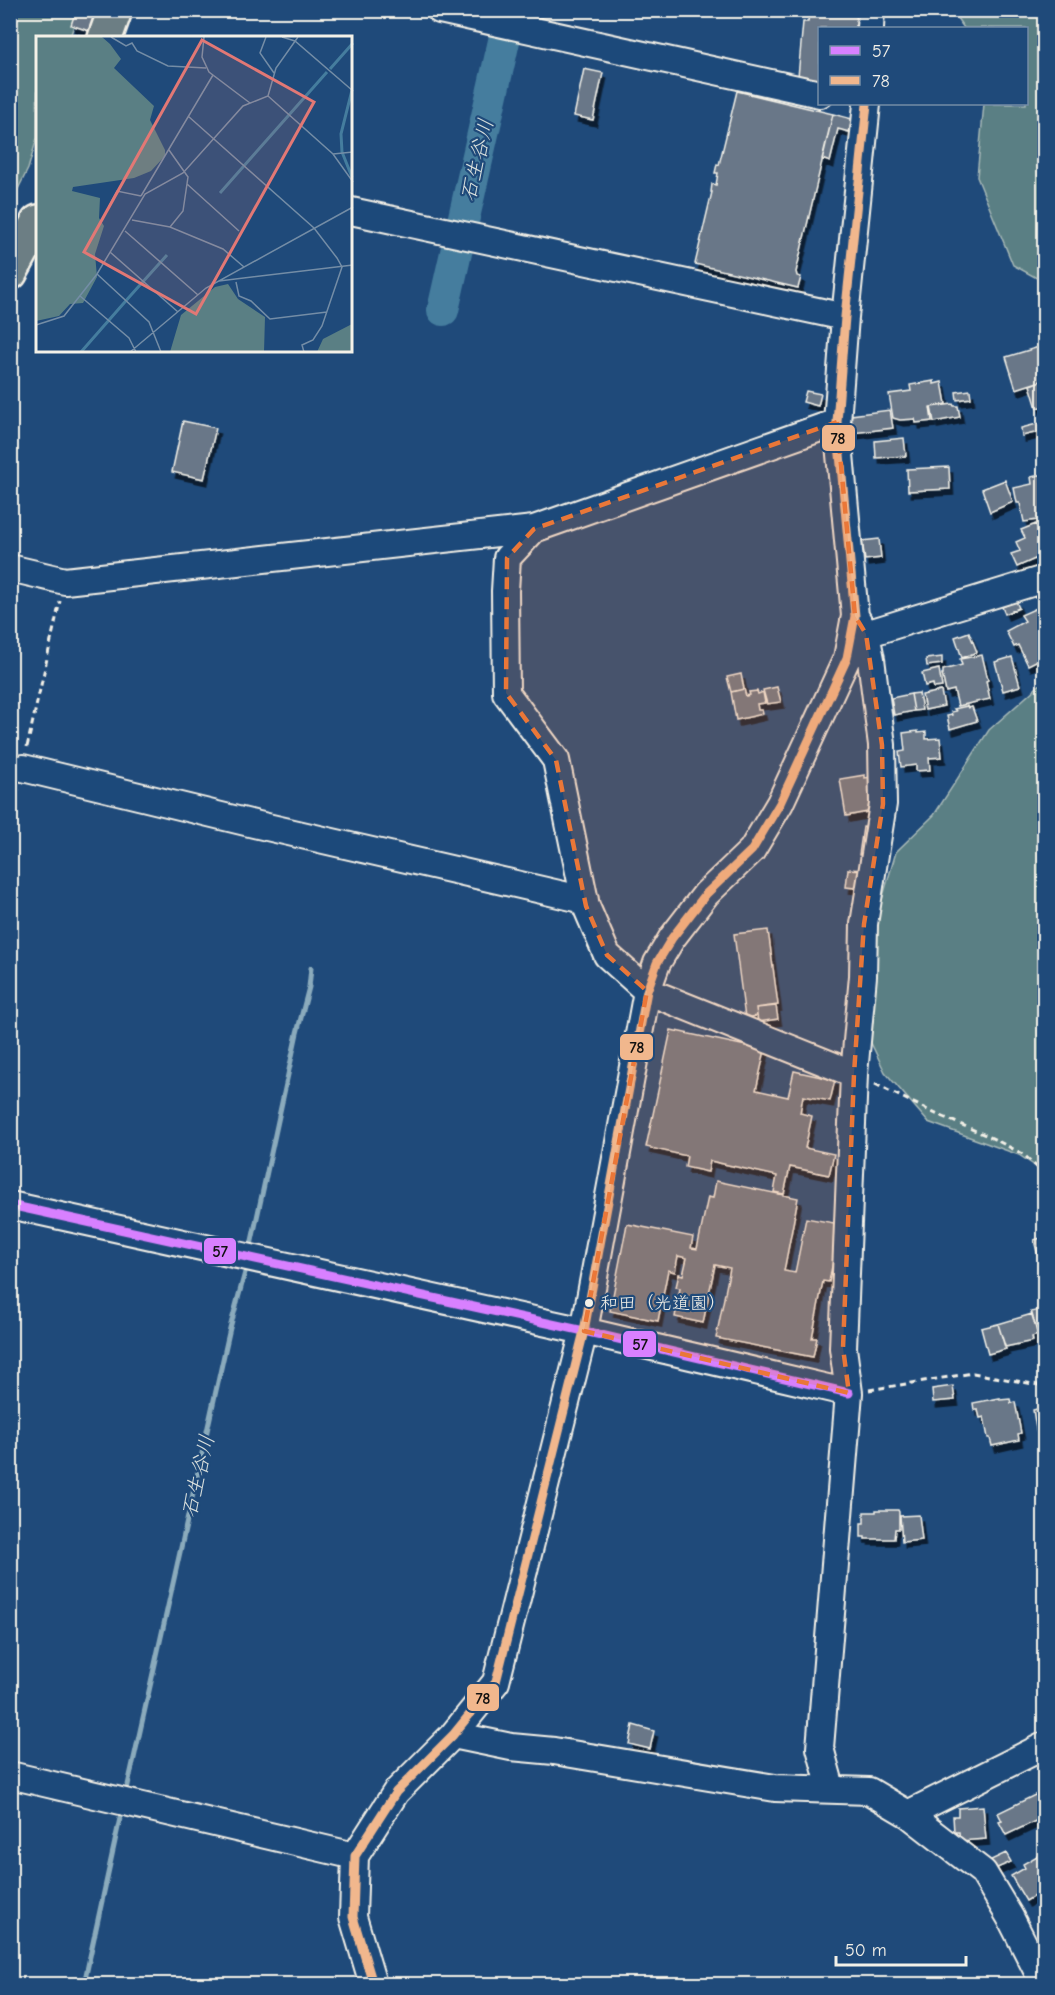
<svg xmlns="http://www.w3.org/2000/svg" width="1055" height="1995" font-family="'Comic Neue','Klee One',sans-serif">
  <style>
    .green { fill: #5a7f84; stroke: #a7b8b6; stroke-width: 1.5 }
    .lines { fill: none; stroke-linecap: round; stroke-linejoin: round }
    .stream { stroke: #8babbc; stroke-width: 5 }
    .river { stroke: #457d9e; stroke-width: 32 }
    .building { fill: #697788; stroke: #f4f1e8; stroke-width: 1.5; filter: url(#shadow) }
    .minor-casing { stroke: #f4f1e8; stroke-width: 30 }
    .major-casing { stroke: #f4f1e8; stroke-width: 38 }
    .path { stroke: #f4f1e8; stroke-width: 3; stroke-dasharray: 6 4.5; stroke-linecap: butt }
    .minor { stroke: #1f4a7a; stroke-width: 26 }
    .major { stroke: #6c7e84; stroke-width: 33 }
    .bus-1-casing { stroke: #1f4a7a; stroke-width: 14 }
    .bus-2-casing { stroke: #1f4a7a; stroke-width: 14 }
    .bus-1 { stroke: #d880ff; stroke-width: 9 }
    .bus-2 { stroke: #f1b78d; stroke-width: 9 }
    .marked { fill: #ea7738; fill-opacity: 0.2; stroke: #ea7738; stroke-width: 4.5; stroke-dasharray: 12 8; stroke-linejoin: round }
    .bus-dot { fill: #f4f1e8; stroke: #1f4a7a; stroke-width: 2 }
    .labels { text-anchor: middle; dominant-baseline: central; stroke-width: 4.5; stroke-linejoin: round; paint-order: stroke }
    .bus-label { font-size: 18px; fill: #f4f1e8; stroke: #1f4a7a; text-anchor: start }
    .water-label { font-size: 21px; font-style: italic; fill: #dae0dd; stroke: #1f4a7a }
    .inset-river { fill: none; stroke: #457d9e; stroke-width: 3 }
    .inset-road { fill: none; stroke: #748da6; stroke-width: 1.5 }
    .view { fill: #e27875; fill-opacity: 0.15; stroke: #e27875; stroke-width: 3 }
    .inset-edge { fill: none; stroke: #f4f1e8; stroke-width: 3 }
    .line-badge { stroke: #1f4a7a; stroke-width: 2 }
    .pale-badge-label { font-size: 16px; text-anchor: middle; font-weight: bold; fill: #111 }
  </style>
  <defs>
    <filter id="shadow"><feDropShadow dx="3.5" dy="6" stdDeviation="0" flood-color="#0009"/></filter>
  </defs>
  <rect width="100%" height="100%" fill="#1f4a7a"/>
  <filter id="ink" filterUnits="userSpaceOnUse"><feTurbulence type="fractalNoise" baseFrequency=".0167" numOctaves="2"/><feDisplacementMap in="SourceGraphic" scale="12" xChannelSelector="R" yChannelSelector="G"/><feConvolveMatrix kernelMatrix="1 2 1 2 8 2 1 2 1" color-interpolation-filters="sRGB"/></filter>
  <g filter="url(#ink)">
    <path class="green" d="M 11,11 L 79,11 L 70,37 L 38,38 L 37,138 L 28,169 L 11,203 Z
      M 952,11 L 1044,11 L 1044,282 L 1013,265 L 977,177 L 984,104 L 1026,104 L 1026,28 L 964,28 Z
      M 1044,681 L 1044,1172 L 1019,1155 L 928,1122 L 885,1072 L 856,1012 L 879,910 L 896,852 L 934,815 L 989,730 Z"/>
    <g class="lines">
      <path class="stream" d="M 250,1250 L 297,1033 L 309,987 L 311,968
        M 126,1794 L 230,1328 L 247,1265
        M 84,1984 L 122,1809"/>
      <path class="river" d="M 443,310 L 511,10"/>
    </g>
    <path class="building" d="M 76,10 L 96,10 L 89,31 L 71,25 Z
      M 809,10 L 860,10 L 860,28 L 820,28 L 820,79 L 798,77 L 803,22 L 808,22 Z
      M 584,69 L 603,73 L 593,120 L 574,116 Z
      M 737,91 L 833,114 L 796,272 L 797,276 L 801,277 L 798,288 L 695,264 L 712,192 L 711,192 L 712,184 L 716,185 L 718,173 L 715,173 L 717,164 L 719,165 Z
      M 833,114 L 852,119 L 849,132 L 838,129 L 830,162 L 822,159 Z
      M 1039,347 L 1044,363 L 1041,365 L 1044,380 L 1016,389 L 1006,357 Z
      M 1044,380 L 1044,406 L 1037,408 L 1030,385 Z
      M 934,381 L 934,384 L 942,382 L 946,404 L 930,407 L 932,421 L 916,423 L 915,419 L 900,420 L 893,418 L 889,394 L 911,391 L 910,385 Z
      M 970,390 L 971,398 L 957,400 L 956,392 Z
      M 806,391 L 821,394 L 818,406 L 803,402 Z
      M 953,404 L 954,406 L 958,406 L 960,417 L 934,422 L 931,407 Z
      M 890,410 L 893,428 L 853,433 L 851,415 Z
      M 183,421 L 216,428 L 204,479 L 172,472 Z
      M 1041,423 L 1043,431 L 1022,436 L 1021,428 Z
      M 904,438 L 906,456 L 876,458 L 875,441 Z
      M 949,467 L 950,489 L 908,491 L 907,469 Z
      M 1044,474 L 1044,519 L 1024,522 L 1020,503 L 1017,503 L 1014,488 L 1032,484 L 1031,477 Z
      M 1005,480 L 1013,502 L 990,512 L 982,489 Z
      M 1036,524 L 1044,542 L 1044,555 L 1017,567 L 1011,554 L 1020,551 L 1016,542 L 1025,538 L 1021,530 Z
      M 879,539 L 881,558 L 865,560 L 862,541 Z
      M 1016,601 L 1019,608 L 1005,614 L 1002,607 Z
      M 1039,607 L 1044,616 L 1044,657 L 1028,665 L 1018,645 L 1014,647 L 1006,631 L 1025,621 L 1021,615 Z
      M 969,632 L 977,652 L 962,658 L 955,637 Z
      M 982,655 L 988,680 L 986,681 L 990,699 L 958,706 L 954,690 L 946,692 L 942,674 L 943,674 L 943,670 L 962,665 L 960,659 Z
      M 942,657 L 942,664 L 927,666 L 926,659 Z
      M 1012,657 L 1020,686 L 1003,691 L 995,662 Z
      M 939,669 L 942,687 L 934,688 L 933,684 L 925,686 L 922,673 Z
      M 741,674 L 744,689 L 731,692 L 727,677 Z
      M 777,687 L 781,702 L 767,704 L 763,690 Z
      M 744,689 L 746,696 L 750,695 L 749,692 L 757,691 L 758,694 L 763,692 L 765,703 L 757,704 L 758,710 L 762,710 L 763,714 L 736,720 L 731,692 Z
      M 941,691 L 944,706 L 925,710 L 922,695 Z
      M 919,693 L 922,710 L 914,711 L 911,694 Z
      M 911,694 L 914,711 L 894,715 L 891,698 Z
      M 967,706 L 968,708 L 972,707 L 977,721 L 950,729 L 947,716 L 952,715 L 951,712 L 956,711 L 954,709 Z
      M 918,731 L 918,733 L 926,732 L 926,739 L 940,738 L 942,757 L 929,758 L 930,770 L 916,771 L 916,765 L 901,767 L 899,752 L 905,751 L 903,733 Z
      M 865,775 L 865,778 L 879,776 L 881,789 L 870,791 L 873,811 L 846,816 L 840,779 Z
      M 863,827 L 875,829 L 870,857 L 859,855 Z
      M 848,869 L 865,870 L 863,889 L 846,887 Z
      M 768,930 L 778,1005 L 756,1008 L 757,1016 L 745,1018 L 734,934 Z
      M 776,1006 L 778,1019 L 758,1022 L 756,1008 Z
      M 671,1030 L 765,1050 L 756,1090 L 788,1097 L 794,1071 L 835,1080 L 830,1101 L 803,1096 L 800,1113 L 812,1116 L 805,1148 L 834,1154 L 829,1175 L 790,1167 L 784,1194 L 774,1192 L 777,1176 L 710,1161 L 708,1172 L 685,1167 L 687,1156 L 646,1147 Z
      M 716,1181 L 798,1198 L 784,1271 L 795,1273 L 806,1218 L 840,1224 L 829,1282 L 823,1281 L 812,1338 L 817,1338 L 813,1357 L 716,1338 L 730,1268 L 715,1265 L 703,1323 L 675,1317 L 680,1288 L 676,1287 L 679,1274 L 683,1275 L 687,1258 L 678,1256 L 675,1272 L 668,1270 L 658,1321 L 610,1311 L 627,1224 L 693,1237 L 691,1248 L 697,1249 L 708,1197 L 713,1198 Z
      M 1044,1237 L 1044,1260 L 1042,1254 L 1038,1256 L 1034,1240 Z
      M 1044,1309 L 1044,1352 L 1043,1352 L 1031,1312 Z
      M 1032,1314 L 1038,1335 L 1032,1337 L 1033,1341 L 1005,1347 L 998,1324 Z
      M 998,1324 L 1006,1349 L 988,1354 L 981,1328 Z
      M 953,1386 L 955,1400 L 933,1402 L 932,1389 Z
      M 1000,1398 L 1000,1400 L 1010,1399 L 1011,1403 L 1015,1402 L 1021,1433 L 1018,1434 L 1019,1440 L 992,1446 L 990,1438 L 988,1438 L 984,1417 L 980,1418 L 978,1410 L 974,1410 L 973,1403 Z
      M 1044,1407 L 1044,1433 L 1037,1435 L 1033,1410 Z
      M 876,1510 L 898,1510 L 899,1512 L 899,1529 L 895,1529 L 894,1539 L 865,1539 L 865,1537 L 861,1537 L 861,1523 L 864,1523 L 864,1512 L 876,1512 Z
      M 919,1515 L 922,1540 L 902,1542 L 900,1516 Z
      M 633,1725 L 654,1731 L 650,1749 L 629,1744 Z
      M 1037,1794 L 1044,1810 L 1044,1817 L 1006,1835 L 999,1822 L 1002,1821 L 998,1813 Z
      M 983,1806 L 986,1839 L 960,1841 L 959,1832 L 954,1832 L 953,1816 L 958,1816 L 958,1808 Z
      M 1006,1853 L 1011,1862 L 995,1869 L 991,1860 Z
      M 1037,1856 L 1042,1867 L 1044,1865 L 1044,1890 L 1026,1901 L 1011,1876 L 1025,1868 L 1023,1864 Z"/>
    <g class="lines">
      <g class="minor-casing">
        <path id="minor" d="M 440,10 L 820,94
          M 870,28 L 871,10
          M 351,211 L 845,317
          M 534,529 L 507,558 L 505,591 L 506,693 L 556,760 L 586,906 L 607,955 L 647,991 L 854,1074
          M 10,568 L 65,581 L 534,529 L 837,422
          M 866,634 L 1044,579
          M 23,768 L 254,824 L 585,900
          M 10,1205 L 584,1331 L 849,1393
          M 453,1735 L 511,1747 L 554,1751 L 775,1788 L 869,1791 L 908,1814 L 983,1872 L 1010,1917 L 1044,1984
          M 10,1775 L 355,1856
          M 831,1788 L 820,1748 L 849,1393 L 843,1348 L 854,1074 L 863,976 L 864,924 L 883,804 L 882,745 L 871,659 L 866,634 L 855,616
          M 908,1814 L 1044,1746
          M 373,1984 L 353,1917 L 355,1856 L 396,1792 L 453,1735 L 496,1682 L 584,1331 L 647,991 L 657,963 L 672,938 L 706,894 L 752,850 L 780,803 L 847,658 L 855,616 L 837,422 L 845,317 L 867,104"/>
      </g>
      <g class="major-casing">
        <path id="major" d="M 105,38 L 115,10
          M 10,273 L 38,222"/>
      </g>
      <path class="path" d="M 27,747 L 60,601
        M 10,822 L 18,789
        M 875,1084 L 936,1114 L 988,1136 L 1023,1154 L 1044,1174
        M 869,1390 L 973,1373 L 1044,1386"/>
      <use href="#minor" class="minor"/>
      <use href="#major" class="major"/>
      <g class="bus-1-casing">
        <path id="bus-1" d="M 10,1205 L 584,1331 L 849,1393"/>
      </g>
      <g class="bus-2-casing">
        <path id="bus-2" d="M 373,1984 L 353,1917 L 355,1856 L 396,1792 L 453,1735 L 496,1682 L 584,1331 L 647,991 L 657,963 L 672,938 L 706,894 L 752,850 L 780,803 L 847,658 L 855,616 L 837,422 L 845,317 L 867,104"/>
      </g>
      <use href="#bus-1" class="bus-1"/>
      <use href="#bus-2" class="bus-2"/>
    </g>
  </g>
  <path class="marked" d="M 837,422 L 855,616 L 866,634 L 882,745 L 883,804 L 864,924 L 854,1074 L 843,1348 L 849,1393 L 584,1331 L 647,991 L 607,955 L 586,906 L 556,760 L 506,693 L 507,558 L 534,529 Z"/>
  <circle class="bus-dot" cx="589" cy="1303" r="5"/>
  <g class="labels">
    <g class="bus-label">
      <text x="600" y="1303">和田（光道園）</text>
    </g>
    <g class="water-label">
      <text transform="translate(477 160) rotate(-77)">石生谷川</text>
      <text transform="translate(198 1476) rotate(-77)">石生谷川</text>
    </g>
  </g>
  <g transform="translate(36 36)">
    <rect width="316" height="316" fill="#1f4a7a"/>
    <path d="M 0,1 L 66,1 L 74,8 L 85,23 L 78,32 L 118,70 L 114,84 L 129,114 L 129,120 L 115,135 L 98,142 L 37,151 L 36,155 L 64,162 L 63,182 L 68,190 L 59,218 L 61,241 L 47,267 L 34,268 L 23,280 L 0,285 ZM 192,248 L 202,263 L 229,281 L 228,316 L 134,316 L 145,279 L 179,251 ZM 316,288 L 316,316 L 281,316 L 287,303 Z" fill="#5a7f84"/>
    <path class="inset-river" d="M 294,33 L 317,7M 316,141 L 306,116 L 305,98 L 316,54M 184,157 L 291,36M 95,259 L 131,219M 45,316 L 95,259"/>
    <path class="inset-road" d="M 75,1 L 90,10 L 96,7 L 101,15 L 132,30 L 170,32M 168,1 L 166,21 L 173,36 L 214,67M 230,1 L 224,17 L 238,37M 246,1 L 259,5 L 317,55M 232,60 L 297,118 L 317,146M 152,80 L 278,192 L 301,222 L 306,231 L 286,290 L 277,304 L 266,309 L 268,316M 133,114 L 152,141 L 147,175 L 134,191M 297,118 L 317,116M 151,148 L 203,195M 105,160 L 177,39M 73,170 L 81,155 L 105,160M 96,184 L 134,191 L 187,213 L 208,231M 89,195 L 162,259M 74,216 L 142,276M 61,238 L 113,286 L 125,316M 183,245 L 317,229M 200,246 L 203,260 L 215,265 L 234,283 L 291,276M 44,260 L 93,302 L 100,316M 0,289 L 28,280 L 61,238 L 109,158 L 147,137 L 207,70 L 232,60 L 240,32 L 262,1M 94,316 L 170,252 L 317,171"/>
    <path class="view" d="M 166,4 L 278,66 L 160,278 L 48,216 Z"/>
    <rect width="316" height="316" class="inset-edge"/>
  </g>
  <g class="line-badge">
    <rect x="821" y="424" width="35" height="28" rx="6" fill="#f1b78d"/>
    <rect x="619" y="1033" width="35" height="28" rx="6" fill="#f1b78d"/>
    <rect x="203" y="1237" width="34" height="28" rx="6" fill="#d880ff"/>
    <rect x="622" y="1330" width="35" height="28" rx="6" fill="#d880ff"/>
    <rect x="466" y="1683" width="34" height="29" rx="6" fill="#f1b78d"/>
  </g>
  <g class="pale-badge-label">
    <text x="838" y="444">78</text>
    <text x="637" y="1053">78</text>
    <text x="220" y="1257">57</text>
    <text x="640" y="1350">57</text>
    <text x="483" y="1704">78</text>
  </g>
  <rect width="1055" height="1995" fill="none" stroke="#1f4a7a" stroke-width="36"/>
  <rect x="18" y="18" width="1019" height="1959" fill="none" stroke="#f4f1e8" stroke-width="2" filter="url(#ink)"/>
  <rect x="818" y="27" width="210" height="78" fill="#1f4a7a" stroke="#748da6" stroke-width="1.5"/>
  <rect x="830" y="46" width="30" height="9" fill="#d880ff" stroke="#748da6" stroke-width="1.5"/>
  <text x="872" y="57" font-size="18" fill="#f4f1e8">57</text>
  <rect x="830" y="76" width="30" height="9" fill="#f1b78d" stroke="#748da6" stroke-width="1.5"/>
  <text x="872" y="87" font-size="18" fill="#f4f1e8">78</text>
  <path d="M836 1956v9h130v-9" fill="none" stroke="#f4f1e8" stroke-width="3"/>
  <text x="845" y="1956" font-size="18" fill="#f4f1e8" stroke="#1f4a7a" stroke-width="4.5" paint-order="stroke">50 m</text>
</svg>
